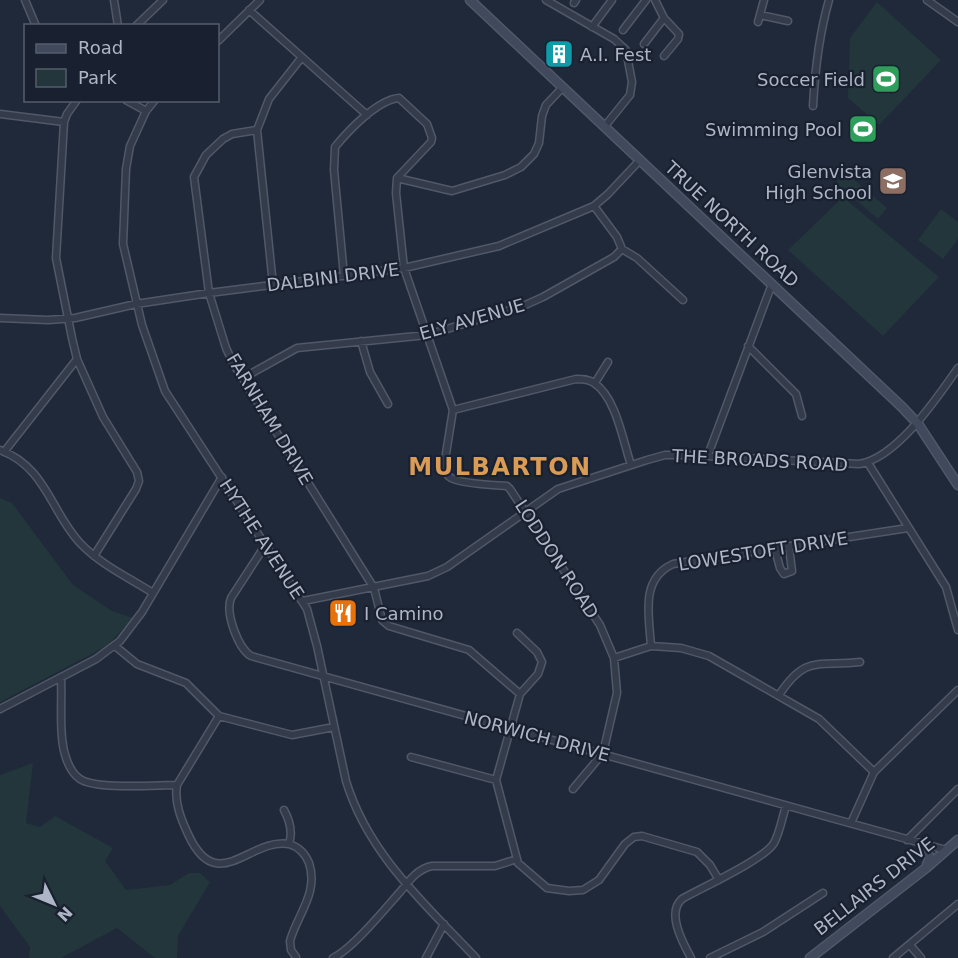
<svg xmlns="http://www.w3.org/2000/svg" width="958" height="958" font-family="'DejaVu Sans',sans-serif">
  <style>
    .green { fill: #22363b }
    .water { fill: #324263 }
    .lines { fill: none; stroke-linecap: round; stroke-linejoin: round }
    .street-casing { stroke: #515868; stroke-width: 9 }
    .secondary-casing { stroke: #515868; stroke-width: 11 }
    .street { stroke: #343b4a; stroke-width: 6 }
    .secondary { stroke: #41495d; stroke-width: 8 }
    .labels { text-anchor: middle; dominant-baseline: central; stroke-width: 4.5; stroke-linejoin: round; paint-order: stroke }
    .poi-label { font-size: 18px; fill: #aeb5c7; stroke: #19202f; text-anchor: end }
    .street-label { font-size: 18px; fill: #aeb5c7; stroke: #19202f }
    .district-label { font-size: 24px; font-weight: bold; letter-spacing: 1.5px; fill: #d99c57; stroke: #19202f }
  </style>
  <rect width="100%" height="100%" fill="#20293a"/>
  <path class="green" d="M 877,2 L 941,60 L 879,125 L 848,98 L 850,38 Z
    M 845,172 L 887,208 L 878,219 L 836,183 Z
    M 843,197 L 939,277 L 883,336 L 788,250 Z
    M 941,209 L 958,222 L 958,239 L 943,259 L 918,240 Z
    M 0,498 L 12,503 L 73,585 L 112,611 L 133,618 L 107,646 L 0,702 Z
    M 33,763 L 26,823 L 40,827 L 55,816 L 113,848 L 105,861 L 126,890 L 170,885 L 189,873 L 200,873 L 210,882 L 178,936 L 177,958 L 155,958 L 117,928 L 61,958 L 29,958 L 30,947 L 0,906 L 0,775 Z"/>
  <path class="water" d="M 860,118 L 874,131 L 866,140 L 852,127 Z"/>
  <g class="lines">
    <g class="street-casing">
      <path id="street" d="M 25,0 L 36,26
        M 114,0 L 118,26
        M 546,0 L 614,39 L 626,50 L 632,82 L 630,95 L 605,126
        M 655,0 L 664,18 L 679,34 L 678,39 L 664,56
        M 927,0 L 958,22
        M 574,3 L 576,0
        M 249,10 L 367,115
        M 760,15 L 788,21
        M 758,22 L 764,0
        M 136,26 L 163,0
        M 592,27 L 612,0
        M 623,30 L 646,0
        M 218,41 L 260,0
        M 644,44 L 664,18
        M 77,100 L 67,114 L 64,122 L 56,258 L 72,338 L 77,359 L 103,417 L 137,472 L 139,481 L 136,489 L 94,556
        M 126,100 L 146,111
        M 155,100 L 146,111 L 130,146 L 126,169 L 123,244 L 142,325 L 165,391 L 307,609 L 317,646 L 346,781 C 368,854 425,904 476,958
        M 813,106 C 815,69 819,35 829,0
        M 0,114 L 64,122
        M 257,130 L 232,134 L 223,139 L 206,155 L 194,177 L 209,293 L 226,348 L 233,363 L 374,588 L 382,620 L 389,626 L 469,650 L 520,694
        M 397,178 L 452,191 L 505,175 L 521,167 L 534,154 L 539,143 L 542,116 L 546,105 L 563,87
        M 594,206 L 617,237 L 622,249 L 637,258 L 683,300
        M 344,276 L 334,170 L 335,147 C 348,131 377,100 399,98 L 427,124 L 432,138 L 431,142 L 397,178 L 396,193 L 404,268 L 453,410 L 444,466 C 445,471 446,475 451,478 C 461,484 494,485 507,486 L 510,489 L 600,625 L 614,658 L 617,693 L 603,753 L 573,789
        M 273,285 L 257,130 L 269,99 L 302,57
        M 0,318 L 48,320 L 75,318 L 136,304 L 209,293 L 404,268 L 499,246 L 594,206 L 608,194 L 640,160
        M 361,341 L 370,372 L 388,404
        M 748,346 L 796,394 L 802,416
        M 243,378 L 297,348 L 427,335 L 523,306 L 543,297 L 614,257 L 622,249
        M 595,383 L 608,362
        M 453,410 L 576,379 C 582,379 589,379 594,383 C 616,397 623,441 631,465
        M 0,450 C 46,467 51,512 80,543 C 101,565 128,577 153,593
        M 4,452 L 77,359
        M 708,455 L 772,284
        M 868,463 L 946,587 L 958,630
        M 266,544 L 231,598 C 225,613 238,648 251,656 L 946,850
        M 775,549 L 780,568 L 784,574 L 792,571 L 789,547
        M 303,601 L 428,576 L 447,567 L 558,489 L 647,460 L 665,455 L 687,455 L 859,464 C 897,458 937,398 958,368
        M 517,633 L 537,652 L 542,662 L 538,674 L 520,694 L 496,780 L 518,863 L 547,888 L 569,891 L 583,890 L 599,880 L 625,844 L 634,837 L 642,836 L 697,852 L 710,865 L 719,880
        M 115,646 L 137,664 L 186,683 L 219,716 L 292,735 L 334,727
        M 651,646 C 649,615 640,579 673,564 L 908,528
        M 614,658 L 651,646 L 681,648 L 709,656 L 819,719 L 874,772
        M 61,677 C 62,697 60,718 62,738 C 63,751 68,771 80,779 C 97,790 155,785 177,785
        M 779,695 C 806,654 818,667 860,662
        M 0,709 L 96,659 L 120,641 L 142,612 L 222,477
        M 219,716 L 177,785 C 174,802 181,819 188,834 C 217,898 250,837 289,844
        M 411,757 L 496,780
        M 284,810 C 290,821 293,832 289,844 C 299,847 305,853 309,863 C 319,893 297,915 290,941 L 291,950 L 296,957
        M 851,823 L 874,772 L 958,690
        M 907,840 L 958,789
        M 910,945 L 921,958
        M 333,958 C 353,948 384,910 400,892 C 409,881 417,869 432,866 L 495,866 L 517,859
        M 426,958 L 444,924
        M 691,958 C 683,943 666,913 682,899 C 701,888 765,859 774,843 C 780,832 782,818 786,806
        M 710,958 L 763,932 L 823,893
        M 893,958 L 958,904"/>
    </g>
    <g class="secondary-casing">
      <path id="secondary" d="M 470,0 L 902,407 L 918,424 L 958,485
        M 924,845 L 930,858 L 927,865
        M 810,958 L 926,868 L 958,840"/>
    </g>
    <use href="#street" class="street"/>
    <use href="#secondary" class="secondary"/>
  </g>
  <defs>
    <g id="building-square" transform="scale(1.5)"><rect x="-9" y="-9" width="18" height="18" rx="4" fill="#0f9aa8" stroke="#19202f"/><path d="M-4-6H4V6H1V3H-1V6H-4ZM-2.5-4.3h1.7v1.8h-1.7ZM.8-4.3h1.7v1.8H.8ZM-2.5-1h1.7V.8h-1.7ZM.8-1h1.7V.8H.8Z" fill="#fff"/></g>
    <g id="stadium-square" transform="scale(1.5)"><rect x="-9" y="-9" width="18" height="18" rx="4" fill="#2e9e5b" stroke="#19202f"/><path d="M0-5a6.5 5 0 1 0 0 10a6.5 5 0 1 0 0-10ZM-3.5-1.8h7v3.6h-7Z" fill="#fff"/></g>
    <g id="school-square" transform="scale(1.5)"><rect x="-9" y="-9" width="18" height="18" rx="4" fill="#8d6e63" stroke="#19202f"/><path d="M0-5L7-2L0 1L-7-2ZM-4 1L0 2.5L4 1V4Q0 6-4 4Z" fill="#fff"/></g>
    <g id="restaurant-square" transform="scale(1.5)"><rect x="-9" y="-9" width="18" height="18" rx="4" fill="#e8710a" stroke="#19202f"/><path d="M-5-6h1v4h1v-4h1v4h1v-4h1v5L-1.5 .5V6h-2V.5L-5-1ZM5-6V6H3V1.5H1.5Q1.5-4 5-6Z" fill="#fff"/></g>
  </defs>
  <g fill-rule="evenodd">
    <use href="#building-square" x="559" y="54"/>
    <use href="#stadium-square" x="886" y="79"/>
    <use href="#stadium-square" x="863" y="129"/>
    <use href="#school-square" x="893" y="181"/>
    <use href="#restaurant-square" x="343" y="613"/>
  </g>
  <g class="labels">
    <g class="poi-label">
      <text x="580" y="54" text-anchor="start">A.I. Fest</text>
      <text x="865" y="79">Soccer Field</text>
      <text x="842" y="129">Swimming Pool</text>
      <text x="872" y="171">Glenvista<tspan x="872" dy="21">High School</tspan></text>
      <text x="364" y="613" text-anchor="start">I Camino</text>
    </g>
    <g class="street-label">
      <text transform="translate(732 224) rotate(43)">TRUE NORTH ROAD</text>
      <text transform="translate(333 277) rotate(-7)">DALBINI DRIVE</text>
      <text transform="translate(472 319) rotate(-16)">ELY AVENUE</text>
      <text transform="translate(270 419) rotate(59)">FARNHAM DRIVE</text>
      <text transform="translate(760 460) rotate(3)">THE BROADS ROAD</text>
      <text transform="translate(262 539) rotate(57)">HYTHE AVENUE</text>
      <text transform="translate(763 551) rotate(-9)">LOWESTOFT DRIVE</text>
      <text transform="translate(557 559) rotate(57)">LODDON ROAD</text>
      <text transform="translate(537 736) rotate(15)">NORWICH DRIVE</text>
      <text transform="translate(874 886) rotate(-38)">BELLAIRS DRIVE</text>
    </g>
    <g class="district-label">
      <text x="500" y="467">MULBARTON</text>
    </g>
  </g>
  <rect x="24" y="24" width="195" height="78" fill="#19202f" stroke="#555c6c" stroke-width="1.5"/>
  <rect x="36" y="44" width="30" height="9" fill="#41495d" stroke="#555c6c" stroke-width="1.5"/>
  <text x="78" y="54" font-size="18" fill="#aeb5c7">Road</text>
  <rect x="36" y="69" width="30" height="18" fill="#22363b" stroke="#555c6c" stroke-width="1.5"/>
  <text x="78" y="84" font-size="18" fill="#aeb5c7">Park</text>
  <g transform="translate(54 904) rotate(133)" stroke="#19202f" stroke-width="4.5" paint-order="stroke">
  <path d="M0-4.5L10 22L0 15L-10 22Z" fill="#aeb5c7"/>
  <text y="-9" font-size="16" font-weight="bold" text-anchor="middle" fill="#aeb5c7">N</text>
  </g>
</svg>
